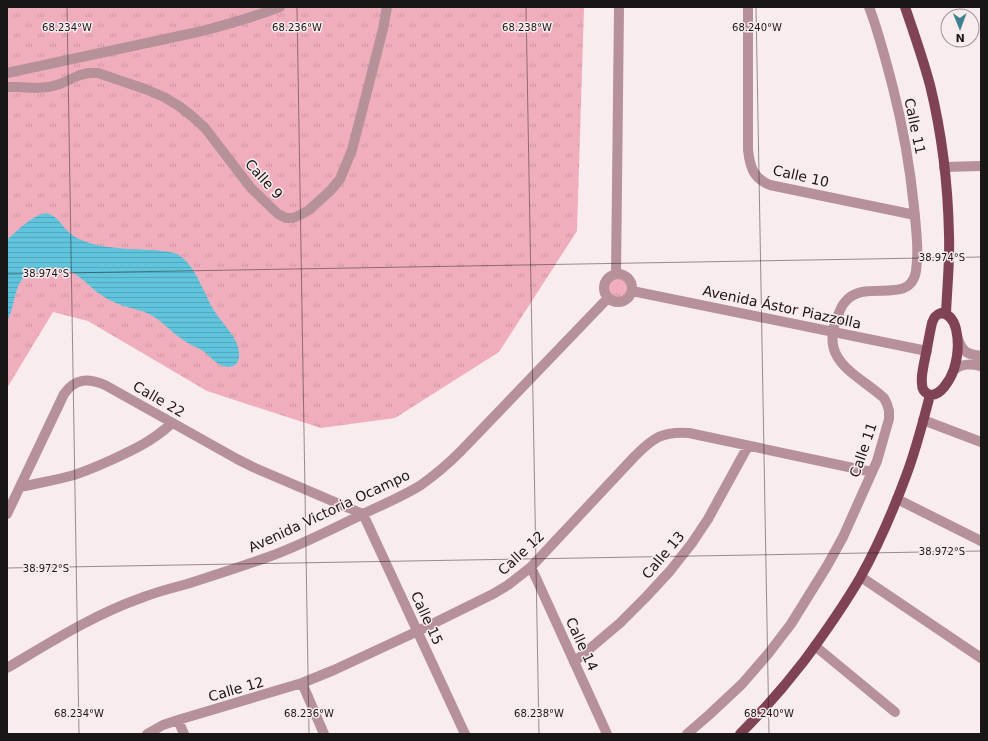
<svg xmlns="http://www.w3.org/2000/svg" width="988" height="741" font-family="'DejaVu Sans',sans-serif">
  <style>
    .grass { fill: url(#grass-tufts) }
    .water { fill: url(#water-rules) }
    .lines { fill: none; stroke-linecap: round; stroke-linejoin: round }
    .minor { stroke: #b69199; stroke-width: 10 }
    .major { stroke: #7f4353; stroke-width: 10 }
    .ticks { fill: none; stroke: #1a1617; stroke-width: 1; stroke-opacity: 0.45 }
    .labels { text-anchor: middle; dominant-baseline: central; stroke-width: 3; stroke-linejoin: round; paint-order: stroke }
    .street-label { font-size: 14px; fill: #1a1617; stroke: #f9ecee }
    .ticks-label { font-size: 10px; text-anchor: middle; fill: #1a1617; stroke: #f9ecee; stroke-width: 3; stroke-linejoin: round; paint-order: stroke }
  </style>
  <defs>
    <pattern id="grass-tufts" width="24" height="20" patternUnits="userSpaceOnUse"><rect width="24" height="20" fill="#f0aebd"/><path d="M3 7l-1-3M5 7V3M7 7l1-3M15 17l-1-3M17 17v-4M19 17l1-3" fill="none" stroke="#cd95a2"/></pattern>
    <pattern id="water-rules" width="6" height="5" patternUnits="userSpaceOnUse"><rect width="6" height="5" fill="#60c5dc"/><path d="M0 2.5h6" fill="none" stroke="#53a8bc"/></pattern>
  </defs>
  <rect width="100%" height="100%" fill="#f9ecee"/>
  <path class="grass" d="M 7,7 L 584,7 L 577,231 L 499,352 L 395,418 L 321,428 L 207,391 L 88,321 L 53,312 L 7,388 Z
    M607 288a10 10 0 1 1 20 0a10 10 0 1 1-20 0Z"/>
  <path class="water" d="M 46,213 C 60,217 61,226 71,234 C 77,239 86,242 93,244 C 112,249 134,249 153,250 C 161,251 170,251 177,254 C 195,263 204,295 215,312 C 222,323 232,332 237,344 C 239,350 241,359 236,364 C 234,366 231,367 228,367 C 214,365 211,355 200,349 C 193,346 185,342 179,337 C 169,330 162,321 151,315 C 140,309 127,308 116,303 C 111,301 105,298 100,294 C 88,286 76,270 60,268 C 50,266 32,272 23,279 C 15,285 14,310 7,321 L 7,240 C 18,230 31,216 46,213 Z"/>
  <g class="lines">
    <path class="minor" d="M 748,7 L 748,150 C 750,167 753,178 770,185 L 915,215
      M 7,73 L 198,32 C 226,25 253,17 280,7
      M 7,87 L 16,87 L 37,88 L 49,87 L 60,84 L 80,75 L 89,73 L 98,73 L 145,89 L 164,97 L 179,106 L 193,117 L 205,128 L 251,188 L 278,214 L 286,218 L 293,218 L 300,215 L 309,210 L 331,190 L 340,179 L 352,150 L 383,29 L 387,7
      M 944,167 L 981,166
      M604 288a14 14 0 1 1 28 0a14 14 0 1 1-28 0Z
      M 616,274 L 619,7
      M 632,291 L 927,351
      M 958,339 C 963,353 967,354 981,356
      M 954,370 C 962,363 971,364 981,366
      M 923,420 L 981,442
      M 20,487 C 38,483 57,480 74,475 C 86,471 98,466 109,461 C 133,450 153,441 172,423
      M 897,499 L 981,541
      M 7,514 L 64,394 C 75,378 88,378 105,385 L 237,459 L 255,468 L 363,514 L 465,734
      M 531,567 L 607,734
      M 861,577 L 981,658
      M 815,646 L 895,712
      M 574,662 L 620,623 L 646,597 L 670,571 L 692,543 L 708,519 L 748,446
      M 7,668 C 51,642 93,615 141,598 C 156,592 172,588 187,584 C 215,575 243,566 271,556 C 301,545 330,530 359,516 C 379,506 402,497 421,485 C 435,475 448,464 460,452 L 608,298
      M 302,683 L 324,734
      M 178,720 L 184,734
      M 147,734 L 163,725 L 178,720 L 302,683 L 334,670 L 418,631 L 493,594 L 508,585 L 531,567 L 635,456 C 653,438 662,431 689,433 L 872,472
      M 687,734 L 710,714 L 742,684 L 768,654 L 791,624 L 827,566 L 843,537 L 877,461 L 889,419 L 889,411 L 887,404 L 884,398 C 857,374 819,361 837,318 C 839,313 841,306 845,302 C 864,277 910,307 916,271 C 919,250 916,228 914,207 C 910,167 903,127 893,88 C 886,61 879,33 869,7"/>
    <path class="major" d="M 905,7 C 914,33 923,59 930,85 C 942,134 948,185 949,235 C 950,261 947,288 946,314
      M 941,313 C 950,314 954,321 956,329 C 959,342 958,356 954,369 C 951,378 940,399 928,394 C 924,392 922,388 922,384 C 921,377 923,369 924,363 C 927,350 929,336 932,323 C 934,318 935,315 941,313 Z
      M 740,734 C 763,711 784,687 804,661 C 824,634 843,607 860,578 C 878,546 893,511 906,476 C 916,450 923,422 930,395"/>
  </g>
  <path class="ticks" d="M 67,7 L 79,734M 297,7 L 309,734M 526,7 L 539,734M 756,7 L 769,734M 7,274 L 981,257M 7,568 L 981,551"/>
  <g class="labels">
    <g class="street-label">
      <text transform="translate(915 126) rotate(78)">Calle 11</text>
      <text transform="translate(801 176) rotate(13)">Calle 10</text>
      <text transform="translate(264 179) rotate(48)">Calle 9</text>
      <text transform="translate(782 307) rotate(12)">Avenida Ástor Piazzolla</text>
      <text transform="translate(159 399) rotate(30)">Calle 22</text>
      <text transform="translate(863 450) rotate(-71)">Calle 11</text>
      <text transform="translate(329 511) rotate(-25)">Avenida Victoria Ocampo</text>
      <text transform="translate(521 553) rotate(-43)">Calle 12</text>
      <text transform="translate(663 555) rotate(-50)">Calle 13</text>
      <text transform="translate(427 618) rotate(65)">Calle 15</text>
      <text transform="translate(582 644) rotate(65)">Calle 14</text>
      <text transform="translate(236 689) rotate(-16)">Calle 12</text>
    </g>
  </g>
  <g class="ticks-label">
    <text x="67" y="31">68.234°W</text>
    <text x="297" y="31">68.236°W</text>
    <text x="527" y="31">68.238°W</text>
    <text x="757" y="31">68.240°W</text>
    <text x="942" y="261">38.974°S</text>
    <text x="46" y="277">38.974°S</text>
    <text x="942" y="555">38.972°S</text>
    <text x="46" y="572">38.972°S</text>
    <text x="79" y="717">68.234°W</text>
    <text x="309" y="717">68.236°W</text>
    <text x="539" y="717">68.238°W</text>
    <text x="769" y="717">68.240°W</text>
  </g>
  <rect width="988" height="741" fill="none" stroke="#1a1617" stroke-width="16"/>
  <g transform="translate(960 28) rotate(179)"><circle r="19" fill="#f9ecee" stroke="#a09698"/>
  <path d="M0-3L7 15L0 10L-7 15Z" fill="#3e8291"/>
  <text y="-6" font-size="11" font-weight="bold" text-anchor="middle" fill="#1a1617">N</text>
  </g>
</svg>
